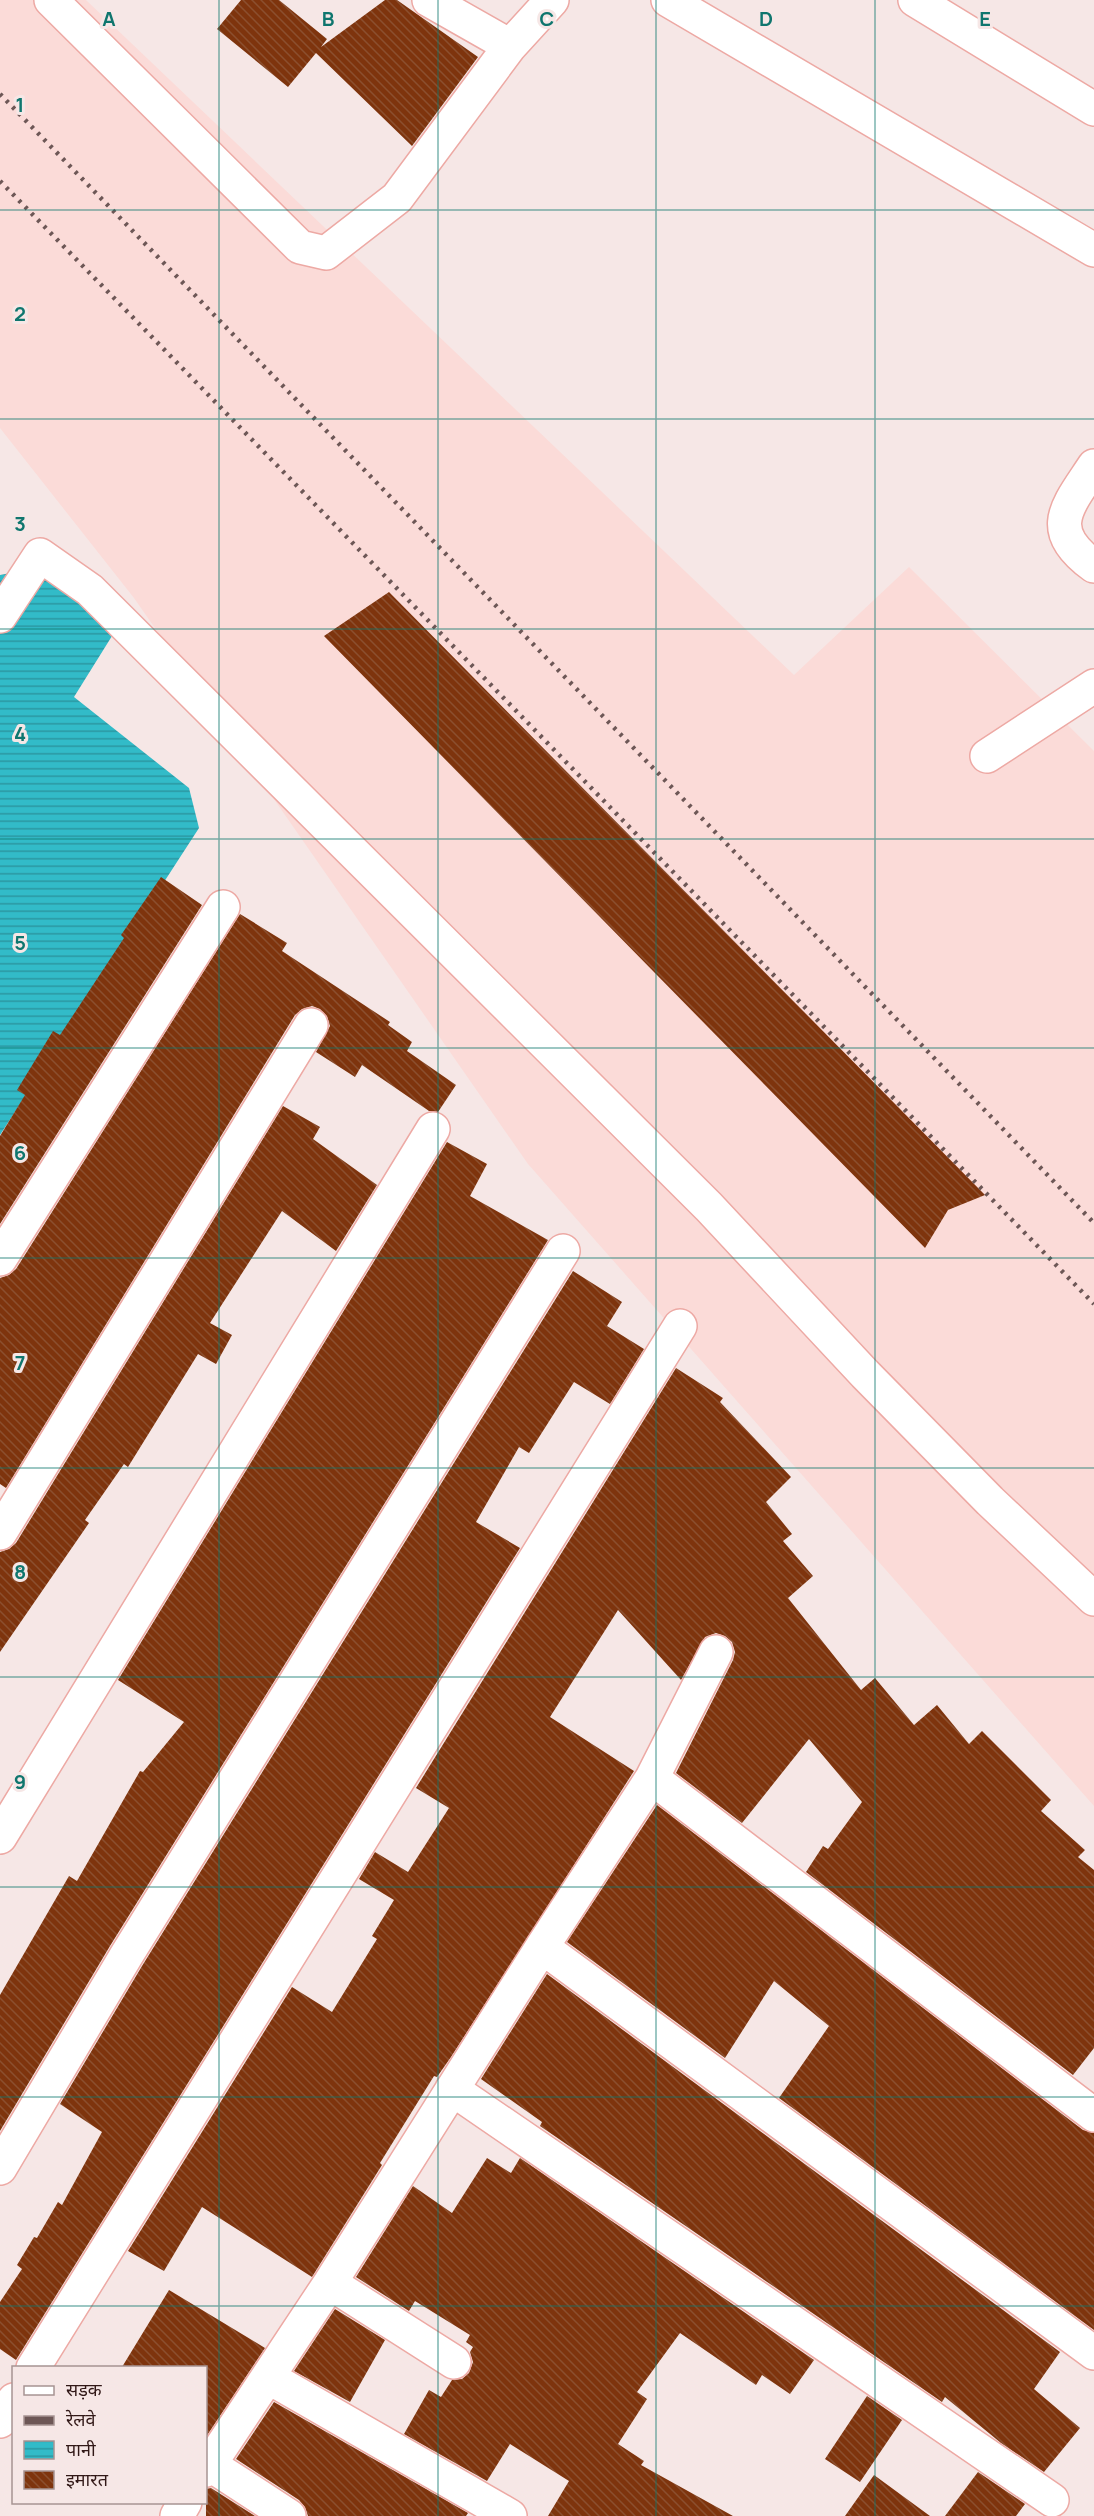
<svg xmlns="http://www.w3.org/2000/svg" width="1094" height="2516" font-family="Manrope,'Noto Sans Devanagari',sans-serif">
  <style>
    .built { fill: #fbdbd8 }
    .water { fill: url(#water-rules) }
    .building { fill: url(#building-back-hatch) }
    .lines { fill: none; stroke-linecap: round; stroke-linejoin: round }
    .minor-casing { stroke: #eda9a4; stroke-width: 36 }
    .minor { stroke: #fff; stroke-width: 33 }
    .rail { stroke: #6d5756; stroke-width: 4.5; stroke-dasharray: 3 6; stroke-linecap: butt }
    .grid { fill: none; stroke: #0f766e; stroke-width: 1.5; stroke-opacity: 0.55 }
    .grid-label { font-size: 20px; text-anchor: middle; font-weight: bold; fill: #0f766e; stroke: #f6e7e6; stroke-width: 6; stroke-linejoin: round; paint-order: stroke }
  </style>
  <defs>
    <pattern id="water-rules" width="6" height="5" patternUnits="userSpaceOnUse" patternTransform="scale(1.5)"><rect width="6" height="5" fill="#32bbc8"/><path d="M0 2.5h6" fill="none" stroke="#2b97a1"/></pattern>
    <pattern id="building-back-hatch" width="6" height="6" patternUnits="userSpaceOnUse" patternTransform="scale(1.5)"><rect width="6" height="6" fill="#7e340d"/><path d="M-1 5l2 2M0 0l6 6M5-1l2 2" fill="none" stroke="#8b4f2f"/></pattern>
  </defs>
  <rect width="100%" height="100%" fill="#f6e7e6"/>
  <path class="built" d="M 0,0 L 86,0 L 794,675 L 909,567 L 1094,751 L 1094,1806 L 528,1164 L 134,598 L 0,428 Z"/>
  <path class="water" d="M 47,566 L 112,636 L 74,697 L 189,788 L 199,828 L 0,1135 L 0,575 Z"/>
  <path class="building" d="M 241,0 L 279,0 L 327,39 L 321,47 L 385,0 L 397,0 L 478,57 L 412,146 L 316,53 L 288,87 L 217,29 Z
    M 389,592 L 985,1195 L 948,1210 L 925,1248 L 324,636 Z
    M 161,877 L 202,905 L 0,1224 L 0,1136 L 25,1095 L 17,1090 L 53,1031 L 60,1035 L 124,938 L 121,935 Z
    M 240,914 L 287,943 L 282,951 L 390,1022 L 388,1025 L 412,1042 L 407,1051 L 456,1085 L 438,1112 L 429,1111 L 362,1065 L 355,1077 L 316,1052 L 330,1026 L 327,1016 L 320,1009 L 312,1006 L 302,1009 L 295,1015 L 6,1488 L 0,1484 L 0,1278 L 9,1275 L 16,1269 Z
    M 283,1106 L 320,1127 L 313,1139 L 377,1185 L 336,1251 L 282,1211 L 210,1323 L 232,1335 L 216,1364 L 198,1354 L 128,1467 L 124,1464 L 85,1520 L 89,1523 L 0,1652 L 0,1552 L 9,1549 L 16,1543 Z
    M 447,1142 L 487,1164 L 470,1196 L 548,1240 L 110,1946 L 0,2131 L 0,1995 L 69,1876 L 77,1881 L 140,1771 L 143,1772 L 184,1722 L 118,1680 Z
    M 573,1271 L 622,1302 L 607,1326 L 644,1349 L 610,1404 L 574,1382 L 529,1453 L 519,1447 L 476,1522 L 520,1548 L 16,2360 L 0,2349 L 0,2302 L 22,2269 L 17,2265 L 34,2237 L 37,2238 L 58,2202 L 62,2205 L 102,2132 L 60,2104 L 142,1966 Z
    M 676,1368 L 723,1398 L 720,1402 L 791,1477 L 766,1502 L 792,1534 L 783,1541 L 813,1576 L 788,1598 L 861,1690 L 875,1678 L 914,1725 L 937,1705 L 969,1744 L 982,1731 L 1051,1800 L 1041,1811 L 1085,1850 L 1078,1857 L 1094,1870 L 1094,2048 L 1073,2075 L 806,1872 L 823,1846 L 828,1849 L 862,1802 L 809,1739 L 742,1823 L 676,1773 L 733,1660 L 735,1652 L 732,1642 L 725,1636 L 716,1633 L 705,1637 L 681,1680 L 618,1610 L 550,1717 L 634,1771 L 451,2057 L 437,2077 L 434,2076 L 380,2163 L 382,2165 L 312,2277 L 202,2207 L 164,2271 L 128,2251 L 292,1987 L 332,2012 L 377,1939 L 372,1936 L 394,1900 L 359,1879 L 375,1852 L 408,1872 L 449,1808 L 416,1788 Z
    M 657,1805 L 1083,2130 L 1094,2133 L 1094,2330 L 779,2098 L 829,2026 L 774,1981 L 725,2058 L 567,1942 Z
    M 547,1974 L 1060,2352 L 1034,2389 L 1080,2428 L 1044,2472 L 1001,2443 L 945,2397 L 942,2402 L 540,2126 L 542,2122 L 481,2079 Z
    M 487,2158 L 511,2173 L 520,2158 L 814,2360 L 790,2394 L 762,2375 L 756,2385 L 680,2333 L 637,2392 L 647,2399 L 618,2444 L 644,2461 L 641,2465 L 733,2516 L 548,2516 L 569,2481 L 510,2444 L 487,2481 L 404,2434 L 429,2390 L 441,2397 L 452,2380 L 462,2379 L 469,2373 L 473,2362 L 470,2352 L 473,2347 L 466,2342 L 470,2335 L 415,2301 L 409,2311 L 356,2277 L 413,2186 L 452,2213 Z
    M 169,2290 L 265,2348 L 206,2437 L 206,2367 L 122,2367 Z
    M 335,2309 L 385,2340 L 350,2402 L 294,2371 Z
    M 867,2396 L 902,2420 L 860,2482 L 825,2459 Z
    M 274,2402 L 468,2513 L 466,2516 L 308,2516 L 305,2507 L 299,2500 L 236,2459 Z
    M 978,2472 L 1025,2504 L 1016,2516 L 945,2516 Z
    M 874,2475 L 930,2516 L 845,2516 Z
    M 211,2488 L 255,2516 L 206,2516 L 206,2489 Z"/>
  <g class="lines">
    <g class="minor-casing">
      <path id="minor" d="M 51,0 L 300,247 L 326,253 L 397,198 L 510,46 L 552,0
        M 429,0 L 510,46
        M 668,0 L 1094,250
        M 915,0 L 1094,109
        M 1094,466 C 1067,507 1044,530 1094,566
        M 0,616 L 40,555 L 90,590 L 709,1207 L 865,1374 L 990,1501 L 1094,1599
        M 987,756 L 1094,686
        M 0,1259 L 223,907
        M 0,1533 L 311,1025
        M 652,1778 L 1094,2115
        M 0,1837 L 433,1129
        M 542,1947 L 1094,2353
        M 452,2089 L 1052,2500
        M 0,2168 L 126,1956 L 563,1251
        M 330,2283 L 454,2362
        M 33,2368 L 680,1326
        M 268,2377 L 510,2516
        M 0,2421 L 14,2400
        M 209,2464 L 289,2516
        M 206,2470 L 330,2283 L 542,1947 L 652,1778 L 716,1652
        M 177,2516 L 185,2502"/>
    </g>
    <use href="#minor" class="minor"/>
    <path class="rail" d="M 0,94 L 1094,1223
      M 0,181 L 1094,1304"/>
  </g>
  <path class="grid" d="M 219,0 L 219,2516M 438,0 L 438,2516M 656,0 L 656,2516M 875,0 L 875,2516M 0,210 L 1094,210M 0,419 L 1094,419M 0,629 L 1094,629M 0,839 L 1094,839M 0,1048 L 1094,1048M 0,1258 L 1094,1258M 0,1468 L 1094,1468M 0,1677 L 1094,1677M 0,1887 L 1094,1887M 0,2097 L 1094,2097M 0,2306 L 1094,2306"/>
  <g class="grid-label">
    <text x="109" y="26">A</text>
    <text x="328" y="26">B</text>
    <text x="547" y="26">C</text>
    <text x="766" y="26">D</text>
    <text x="985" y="26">E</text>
    <text x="20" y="112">1</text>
    <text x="20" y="321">2</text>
    <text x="20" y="531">3</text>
    <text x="20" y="741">4</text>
    <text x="20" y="950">5</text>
    <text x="20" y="1160">6</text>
    <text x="20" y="1370">7</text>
    <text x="20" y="1579">8</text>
    <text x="20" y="1789">9</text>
  </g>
  <rect x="12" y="2366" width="195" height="138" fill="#f6e7e6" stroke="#a79493" stroke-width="1.5"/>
  <rect x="24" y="2386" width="30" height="9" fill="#ffffff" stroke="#a79493" stroke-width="1.5"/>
  <text x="66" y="2396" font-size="18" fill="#311817">सड़क</text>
  <rect x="24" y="2416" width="30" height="9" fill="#6d5756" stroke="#a79493" stroke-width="1.5"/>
  <text x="66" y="2426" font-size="18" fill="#311817">रेलवे</text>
  <rect x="24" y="2441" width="30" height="18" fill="url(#water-rules)" stroke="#a79493" stroke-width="1.5"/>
  <text x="66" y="2456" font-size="18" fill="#311817">पानी</text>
  <rect x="24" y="2471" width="30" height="18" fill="url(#building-back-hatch)" stroke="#a79493" stroke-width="1.5"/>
  <text x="66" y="2486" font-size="18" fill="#311817">इमारत</text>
</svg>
